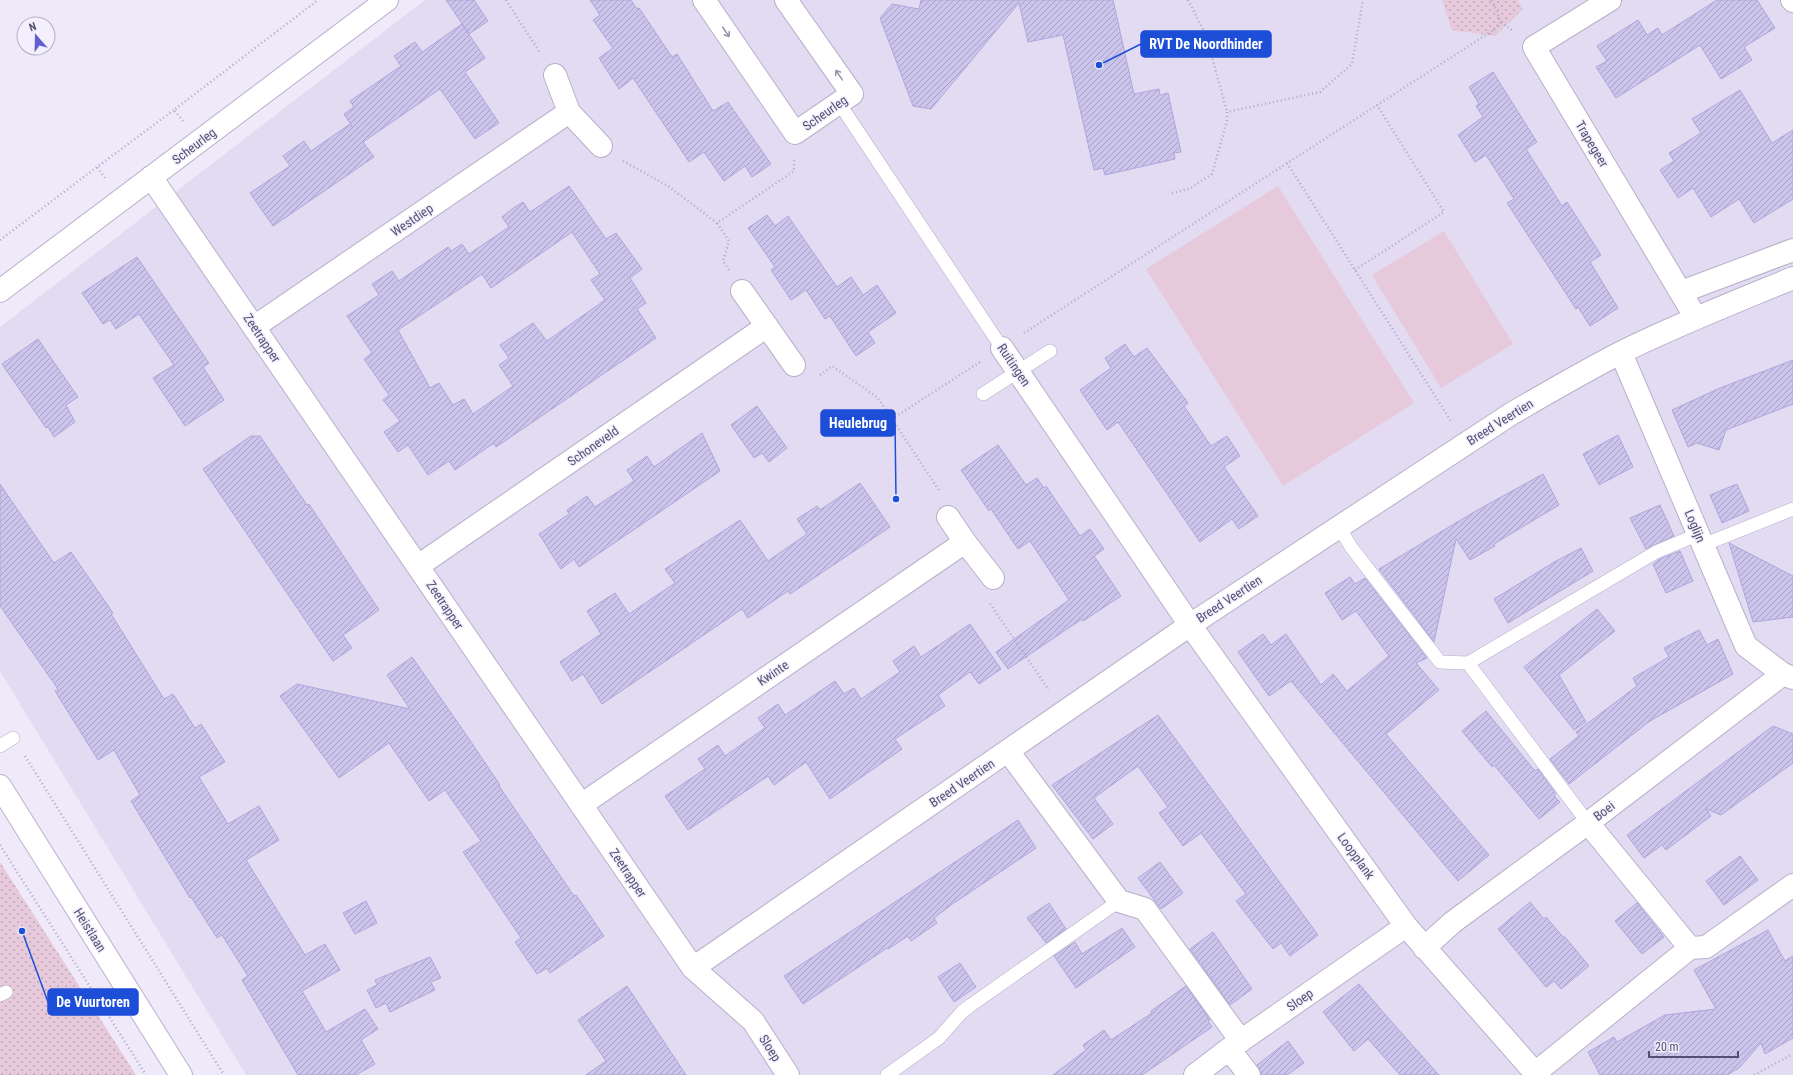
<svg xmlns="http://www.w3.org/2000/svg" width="1793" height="1075" font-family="'Roboto Condensed',sans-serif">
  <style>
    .residential { fill: #e3dbf2 }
    .grass { fill: #e6c9db }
    .park { fill: url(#park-dots) }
    .building { fill: url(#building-hatch); stroke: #afa7dc; fill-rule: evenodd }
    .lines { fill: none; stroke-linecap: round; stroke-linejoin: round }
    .service-casing { stroke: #b6b0ca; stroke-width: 14 }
    .minor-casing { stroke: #b6b0ca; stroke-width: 24 }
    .secondary-casing { stroke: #b7b1ce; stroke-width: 24 }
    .path { stroke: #aea7d0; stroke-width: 2.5; stroke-dasharray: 1 3; stroke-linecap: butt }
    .service { stroke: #fff; stroke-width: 13 }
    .minor { stroke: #fff; stroke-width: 22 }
    .secondary { stroke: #fff; stroke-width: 22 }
    .oneway { stroke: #9896aa }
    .labels { text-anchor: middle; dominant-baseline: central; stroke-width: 3; stroke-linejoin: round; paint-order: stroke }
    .street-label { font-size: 13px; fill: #545071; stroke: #f4effd }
    .leader { fill: none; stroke: #1d4ed8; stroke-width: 1.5 }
    .callout-dot { fill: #1d4ed8; stroke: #f4effd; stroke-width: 1.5 }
    .callout { fill: #1d4ed8; stroke: #1d4ed8; stroke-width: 1.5 }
    .callout-label { font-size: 14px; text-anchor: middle; font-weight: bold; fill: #fff }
  </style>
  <defs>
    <pattern id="park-dots" width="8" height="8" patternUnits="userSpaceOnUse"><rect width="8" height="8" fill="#e6c9db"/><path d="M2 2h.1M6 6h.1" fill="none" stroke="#bda6b6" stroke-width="1.8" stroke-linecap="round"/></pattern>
    <pattern id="building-hatch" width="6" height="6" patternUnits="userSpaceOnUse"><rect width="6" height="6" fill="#cbc4eb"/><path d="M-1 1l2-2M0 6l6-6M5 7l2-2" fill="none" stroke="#a7a2c3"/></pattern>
  </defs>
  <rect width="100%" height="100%" fill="#efe9fa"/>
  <path class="residential" d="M 425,0 L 1793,0 L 1793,1075 L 246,1075 L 0,671 L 0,327 Z"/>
  <path class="grass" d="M 1278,186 L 1414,403 L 1283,486 L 1146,269 Z
    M 1444,231 L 1513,344 L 1441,388 L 1372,275 Z"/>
  <path class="park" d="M 1442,0 L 1517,0 L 1523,9 L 1495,36 L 1452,30 Z
    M 0,862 L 136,1075 L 0,1075 Z"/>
  <path class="building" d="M 446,0 L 474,0 L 488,21 L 469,34 Z
    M 590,0 L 631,0 L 637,9 L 639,8 L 672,57 L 677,54 L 713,111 L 728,102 L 771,164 L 752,177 L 745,166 L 724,181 L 704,152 L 689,162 L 633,78 L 619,89 L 599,58 L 613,48 L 593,20 L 600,15 Z
    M 921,0 L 1113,0 L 1134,94 L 1159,89 L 1160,95 L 1168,93 L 1181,152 L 1174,153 L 1175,159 L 1105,175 L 1103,168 L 1094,170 L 1063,35 L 1028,42 L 1019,3 L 931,109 L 913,106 L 880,18 L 892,4 L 919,9 Z
    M 1717,0 L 1757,0 L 1775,28 L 1744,47 L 1752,60 L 1721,79 L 1700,45 L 1616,98 L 1596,67 L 1607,61 L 1597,46 L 1638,20 L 1647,35 L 1658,28 L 1662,35 Z
    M 462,24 L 485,58 L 465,72 L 499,123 L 475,139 L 440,89 L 363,142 L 374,157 L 273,226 L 250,193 L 290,166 L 283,156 L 304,141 L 311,151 L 350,124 L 353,128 L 344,114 L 354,107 L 350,101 L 401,66 L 394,56 L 415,42 L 422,52 Z
    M 1493,72 L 1537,142 L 1526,149 L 1562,206 L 1567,202 L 1601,255 L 1590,262 L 1618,308 L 1590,326 L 1578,307 L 1576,309 L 1507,203 L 1514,199 L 1486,155 L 1475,162 L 1458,135 L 1483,117 L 1476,106 L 1479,104 L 1469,87 Z
    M 1740,90 L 1772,143 L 1793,130 L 1793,199 L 1754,223 L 1739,199 L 1711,217 L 1693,188 L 1678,198 L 1660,170 L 1674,161 L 1669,153 L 1701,133 L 1692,119 Z
    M 569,186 L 606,239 L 616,233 L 642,269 L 630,278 L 646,303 L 637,309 L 656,338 L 496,447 L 494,443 L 455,470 L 449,461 L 428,475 L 408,445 L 398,452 L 384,432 L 400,421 L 383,400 L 389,395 L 364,359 L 372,353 L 347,316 L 379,295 L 372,284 L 392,271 L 399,281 L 448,247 L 451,251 L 462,244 L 469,254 L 509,227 L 502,217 L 512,209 L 523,202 L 530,212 ZM 572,232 L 600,274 L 591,280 L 605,300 L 547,341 L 533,323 L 500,345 L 509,358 L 499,365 L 513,386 L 473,414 L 464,399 L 453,405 L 439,383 L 430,388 L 398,330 L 482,274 L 491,288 Z
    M 767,215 L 775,226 L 788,216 L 837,287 L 851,277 L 863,295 L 877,285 L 896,313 L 868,332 L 875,343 L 856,356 L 830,316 L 825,319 L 806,290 L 791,300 L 771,270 L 775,267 L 748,228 Z
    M 137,257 L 209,363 L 203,367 L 224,400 L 185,426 L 153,378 L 174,365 L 139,314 L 116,329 L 110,320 L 103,324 L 82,293 Z
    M 38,339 L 78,397 L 66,405 L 75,422 L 54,437 L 48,427 L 46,428 L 2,364 Z
    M 1125,344 L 1134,357 L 1147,348 L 1188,403 L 1184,406 L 1211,446 L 1227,436 L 1240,456 L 1224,467 L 1258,516 L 1239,529 L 1232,519 L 1200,542 L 1118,422 L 1107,430 L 1080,390 L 1111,368 L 1105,358 Z
    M 1793,360 L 1793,404 L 1726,430 L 1719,450 L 1697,443 L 1688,447 L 1672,410 L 1720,388 Z
    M 757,406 L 787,448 L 769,462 L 762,453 L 754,458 L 731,425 Z
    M 702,433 L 720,471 L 579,567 L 574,559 L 561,569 L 539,534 L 569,514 L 567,510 L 587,496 L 595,507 L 634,481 L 627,470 L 647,456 L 654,467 Z
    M 1618,435 L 1633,467 L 1599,485 L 1583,454 Z
    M 251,436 L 260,436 L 307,505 L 309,504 L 379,610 L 343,635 L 352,648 L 333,661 L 203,469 Z
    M 998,445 L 1026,485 L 1037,478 L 1044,488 L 1046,486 L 1080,536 L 1090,529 L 1104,549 L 1094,556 L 1121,596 L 1083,621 L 1082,619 L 1008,669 L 996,652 L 1069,600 L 1030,541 L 1018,549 L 991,509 L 989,511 L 961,470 Z
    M 1543,474 L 1559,505 L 1494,544 L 1495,546 L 1470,560 L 1456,539 L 1434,642 L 1379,569 L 1474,512 Z
    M 860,483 L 890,527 L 790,594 L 788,591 L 748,618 L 742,609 L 602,704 L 583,674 L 572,681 L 560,662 L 601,634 L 587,611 L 615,593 L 629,614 L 675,583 L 665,569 L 740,520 L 768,561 L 807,534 L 797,519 L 817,506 L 820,510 Z
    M 0,484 L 54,563 L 71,552 L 113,613 L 111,614 L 164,699 L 173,694 L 195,728 L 201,724 L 225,762 L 199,777 L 228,824 L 259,806 L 279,840 L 246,860 L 305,955 L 325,944 L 340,970 L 302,991 L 326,1032 L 365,1009 L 378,1029 L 361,1040 L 375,1064 L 356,1075 L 298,1075 L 242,980 L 248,976 L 222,935 L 217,938 L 191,897 L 190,898 L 131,801 L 140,795 L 114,750 L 98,760 L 55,691 L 58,689 L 0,606 Z
    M 1737,484 L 1749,511 L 1722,523 L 1710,495 Z
    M 1660,505 L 1674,536 L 1646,549 L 1630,518 Z
    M 1729,543 L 1793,576 L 1793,617 L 1753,622 Z
    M 1581,548 L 1593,571 L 1508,623 L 1494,599 L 1556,561 Z
    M 1680,551 L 1693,581 L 1666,593 L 1653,564 L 1660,559 Z
    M 1350,577 L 1355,584 L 1365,578 L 1427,658 L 1416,663 L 1439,690 L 1386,734 L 1489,855 L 1458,881 L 1291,681 L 1269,696 L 1238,652 L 1263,634 L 1271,645 L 1286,634 L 1321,685 L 1333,674 L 1347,691 L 1389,656 L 1356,611 L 1342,620 L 1325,593 Z
    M 1597,609 L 1615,631 L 1559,675 L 1586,722 L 1574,730 L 1524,667 Z
    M 970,624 L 1001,669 L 979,684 L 970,672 L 938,695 L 945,706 L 895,739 L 902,749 L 830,799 L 806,762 L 774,785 L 768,776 L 688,830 L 665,796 L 705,769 L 698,759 L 718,745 L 725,756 L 765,728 L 758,718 L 778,704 L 785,715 L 835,681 L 844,694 L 854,688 L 861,699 L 900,672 L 893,661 L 914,646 L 921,657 Z
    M 1699,630 L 1707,645 L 1718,639 L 1733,674 L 1650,721 L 1569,784 L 1550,759 L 1579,736 L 1576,732 L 1637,686 L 1633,678 L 1669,657 L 1664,648 Z
    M 412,657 L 465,733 L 500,785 L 499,786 L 574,896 L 576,895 L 604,936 L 550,973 L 547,968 L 537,974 L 515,942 L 521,938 L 463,852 L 481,841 L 445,790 L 429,801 L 389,743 L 339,778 L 280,696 L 297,684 L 410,709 L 387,675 Z
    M 1486,711 L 1535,771 L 1538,769 L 1556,794 L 1554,796 L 1560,802 L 1539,819 L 1494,765 L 1492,767 L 1462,731 Z
    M 1158,715 L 1318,935 L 1290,956 L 1281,943 L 1273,949 L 1236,901 L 1246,894 L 1201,833 L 1183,846 L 1159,813 L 1168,807 L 1138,766 L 1094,798 L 1113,824 L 1093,839 L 1052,785 Z
    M 1773,726 L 1793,734 L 1793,763 L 1721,815 L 1706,809 L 1711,816 L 1666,850 L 1662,845 L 1644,858 L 1627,835 Z
    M 1018,820 L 1036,848 L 951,905 L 934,918 L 937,923 L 911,941 L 908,936 L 888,949 L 887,948 L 803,1004 L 784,976 Z
    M 1740,856 L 1758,880 L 1724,905 L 1706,881 Z
    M 1160,862 L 1183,893 L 1161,909 L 1138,878 Z
    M 366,901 L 377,923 L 355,934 L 343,913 Z
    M 1530,902 L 1544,919 L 1546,917 L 1563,937 L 1565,937 L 1589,966 L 1561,989 L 1554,981 L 1546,987 L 1498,929 Z
    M 1049,903 L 1066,929 L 1046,943 L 1027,918 Z
    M 1637,903 L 1664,937 L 1642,954 L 1615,921 Z
    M 1122,928 L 1135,947 L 1076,988 L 1054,956 L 1075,942 L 1082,954 Z
    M 1768,930 L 1785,961 L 1793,956 L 1793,1038 L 1765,1054 L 1761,1043 L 1739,1068 L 1727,1075 L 1600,1075 L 1588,1052 L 1614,1037 L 1617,1042 L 1665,1015 L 1716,1009 L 1694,970 Z
    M 1213,932 L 1252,989 L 1230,1005 L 1190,949 Z
    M 430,957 L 441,978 L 431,982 L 435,990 L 390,1012 L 386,1003 L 376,1008 L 367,990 L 377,985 L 375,980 Z
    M 960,963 L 976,987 L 954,1002 L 938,977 Z
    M 1359,984 L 1390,1020 L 1439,1075 L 1400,1075 L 1368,1039 L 1354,1051 L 1323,1012 Z
    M 627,986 L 686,1075 L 586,1075 L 606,1061 L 578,1020 Z
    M 1186,986 L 1210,1020 L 1208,1021 L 1212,1027 L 1142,1075 L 1053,1075 L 1086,1050 L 1083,1045 L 1104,1030 L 1111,1040 L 1152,1013 L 1151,1011 Z
    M 1288,1041 L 1304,1063 L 1287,1075 L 1261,1075 L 1257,1065 Z"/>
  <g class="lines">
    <g class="service-casing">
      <path id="service" d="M 839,103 L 1002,348
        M 983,394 L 1050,351
        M 1339,527 L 1351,547 L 1440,662 L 1468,663 L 1656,552 L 1699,534
        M 1703,545 L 1793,509
        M 1468,663 L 1588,823
        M 0,746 L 13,738
        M 0,995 L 6,992
        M 887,1075 L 939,1038 L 962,1012 L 971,1005 L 1119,901"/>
    </g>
    <g class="minor-casing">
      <path id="minor" d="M 704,0 L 795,133 L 852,94 L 786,0
        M 1610,0 L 1534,47 L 1696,318
        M 1792,0 L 1793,1
        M 555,75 L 569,112 L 601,146
        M 151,177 L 693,968 L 753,1021 L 788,1075
        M 0,291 L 387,0
        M 742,291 L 794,365
        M 1681,292 L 1793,250
        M 254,327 L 569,112
        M 1002,348 L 1190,625 L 1406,926 L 1537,1075
        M 1621,353 L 1746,646 L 1783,674 L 1793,678
        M 965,542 L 993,578
        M 418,566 L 767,326
        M 1008,751 L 1119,901 L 1145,909 L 1241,1041
        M 581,805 L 965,542 L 948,517
        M 1588,823 L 1690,948
        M 1424,948 L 1453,922 L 1588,823 L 1783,674
        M 693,968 L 1190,625 L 1511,414 C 1547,393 1583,372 1620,353 C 1676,325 1735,302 1793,278
        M 1229,1049 L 1249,1075
        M 1535,1073 L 1690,948 L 1706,947 L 1793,885
        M 1195,1075 L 1229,1049 L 1406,926"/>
    </g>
    <g class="secondary-casing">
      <path id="secondary" d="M 0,786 L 181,1075"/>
    </g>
    <path class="path" d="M 506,0 L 540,53
      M 1188,0 L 1206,35 L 1227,112
      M 1492,0 L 1501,22 L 1513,31
      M 183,121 L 174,110 L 318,0
      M 623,161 L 668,186 L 717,223
      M 1287,163 L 1451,421
      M 105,178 L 97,167 L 174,110
      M 1172,193 L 1189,189 L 1212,174 L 1227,121 L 1227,112 L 1320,92 L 1352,64 L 1363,0
      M 0,240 L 97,167
      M 729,270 L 723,261 L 729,241 L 717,223 L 794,171 L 794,160
      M 1355,270 L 1444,212 L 1377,105
      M 1024,333 L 1492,31 L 1501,22
      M 820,375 L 832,366 L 877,397 L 892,419 L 980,362
      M 892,419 L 940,492
      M 990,604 L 1049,690
      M 25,756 L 224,1075
      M 0,845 L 146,1075
      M 1754,1075 L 1793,1054"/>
    <use href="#service" class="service"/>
    <use href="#minor" class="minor"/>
    <use href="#secondary" class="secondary"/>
  </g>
  <defs><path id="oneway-shaft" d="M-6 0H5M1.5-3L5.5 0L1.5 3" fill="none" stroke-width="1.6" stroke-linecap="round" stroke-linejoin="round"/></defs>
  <g class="oneway">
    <use href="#oneway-shaft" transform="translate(726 32) rotate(56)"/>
    <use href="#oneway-shaft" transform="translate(839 75) rotate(-125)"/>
  </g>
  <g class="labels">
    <g class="street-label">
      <text transform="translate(825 113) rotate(-35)">Scheurleg</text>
      <text transform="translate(1592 144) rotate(59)">Trapegeer</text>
      <text transform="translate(194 146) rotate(-37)">Scheurleg</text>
      <text transform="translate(412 220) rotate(-34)">Westdiep</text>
      <text transform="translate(262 338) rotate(56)">Zeetrapper</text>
      <text transform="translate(1014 365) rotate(56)">Ruitingen</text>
      <text transform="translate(1500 422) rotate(-32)">Breed Veertien</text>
      <text transform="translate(593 446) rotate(-35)">Schoneveld</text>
      <text transform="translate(1695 526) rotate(67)">Loglijn</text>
      <text transform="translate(1229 599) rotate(-33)">Breed Veertien</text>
      <text transform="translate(445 605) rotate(56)">Zeetrapper</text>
      <text transform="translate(773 673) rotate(-34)">Kwinte</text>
      <text transform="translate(962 783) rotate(-34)">Breed Veertien</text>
      <text transform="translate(1604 811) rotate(-37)">Boei</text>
      <text transform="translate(1356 856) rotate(54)">Loopplank</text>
      <text transform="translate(628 873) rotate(56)">Zeetrapper</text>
      <text transform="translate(90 930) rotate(58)">Heistlaan</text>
      <text transform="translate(1300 1000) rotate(-35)">Sloep</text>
      <text transform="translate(770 1048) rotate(57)">Sloep</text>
    </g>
  </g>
  <path class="leader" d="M1099 65L1141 44M896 499L895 423M22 931L48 1002"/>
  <g class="callout-dot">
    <circle cx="1099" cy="65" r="4"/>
    <circle cx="896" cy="499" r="4"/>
    <circle cx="22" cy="931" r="4"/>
  </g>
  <g class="callout">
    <rect x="1141" y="31" width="130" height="26" rx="4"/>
    <rect x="821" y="410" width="74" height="26" rx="4"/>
    <rect x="48" y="989" width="90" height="26" rx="4"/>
  </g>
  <g class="callout-label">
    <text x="1206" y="49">RVT De Noordhinder</text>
    <text x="858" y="428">Heulebrug</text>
    <text x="93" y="1007">De Vuurtoren</text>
  </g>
  <g transform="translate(36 36) rotate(340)"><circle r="19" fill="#f4effd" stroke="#b4afc5"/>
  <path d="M0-3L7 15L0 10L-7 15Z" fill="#5f5fd3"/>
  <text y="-6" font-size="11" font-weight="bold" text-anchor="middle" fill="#545071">N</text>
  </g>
  <path d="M1649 1051v6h89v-6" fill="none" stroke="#545071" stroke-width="2"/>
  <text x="1655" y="1051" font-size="12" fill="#545071" stroke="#f4effd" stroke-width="3" paint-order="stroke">20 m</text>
</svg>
